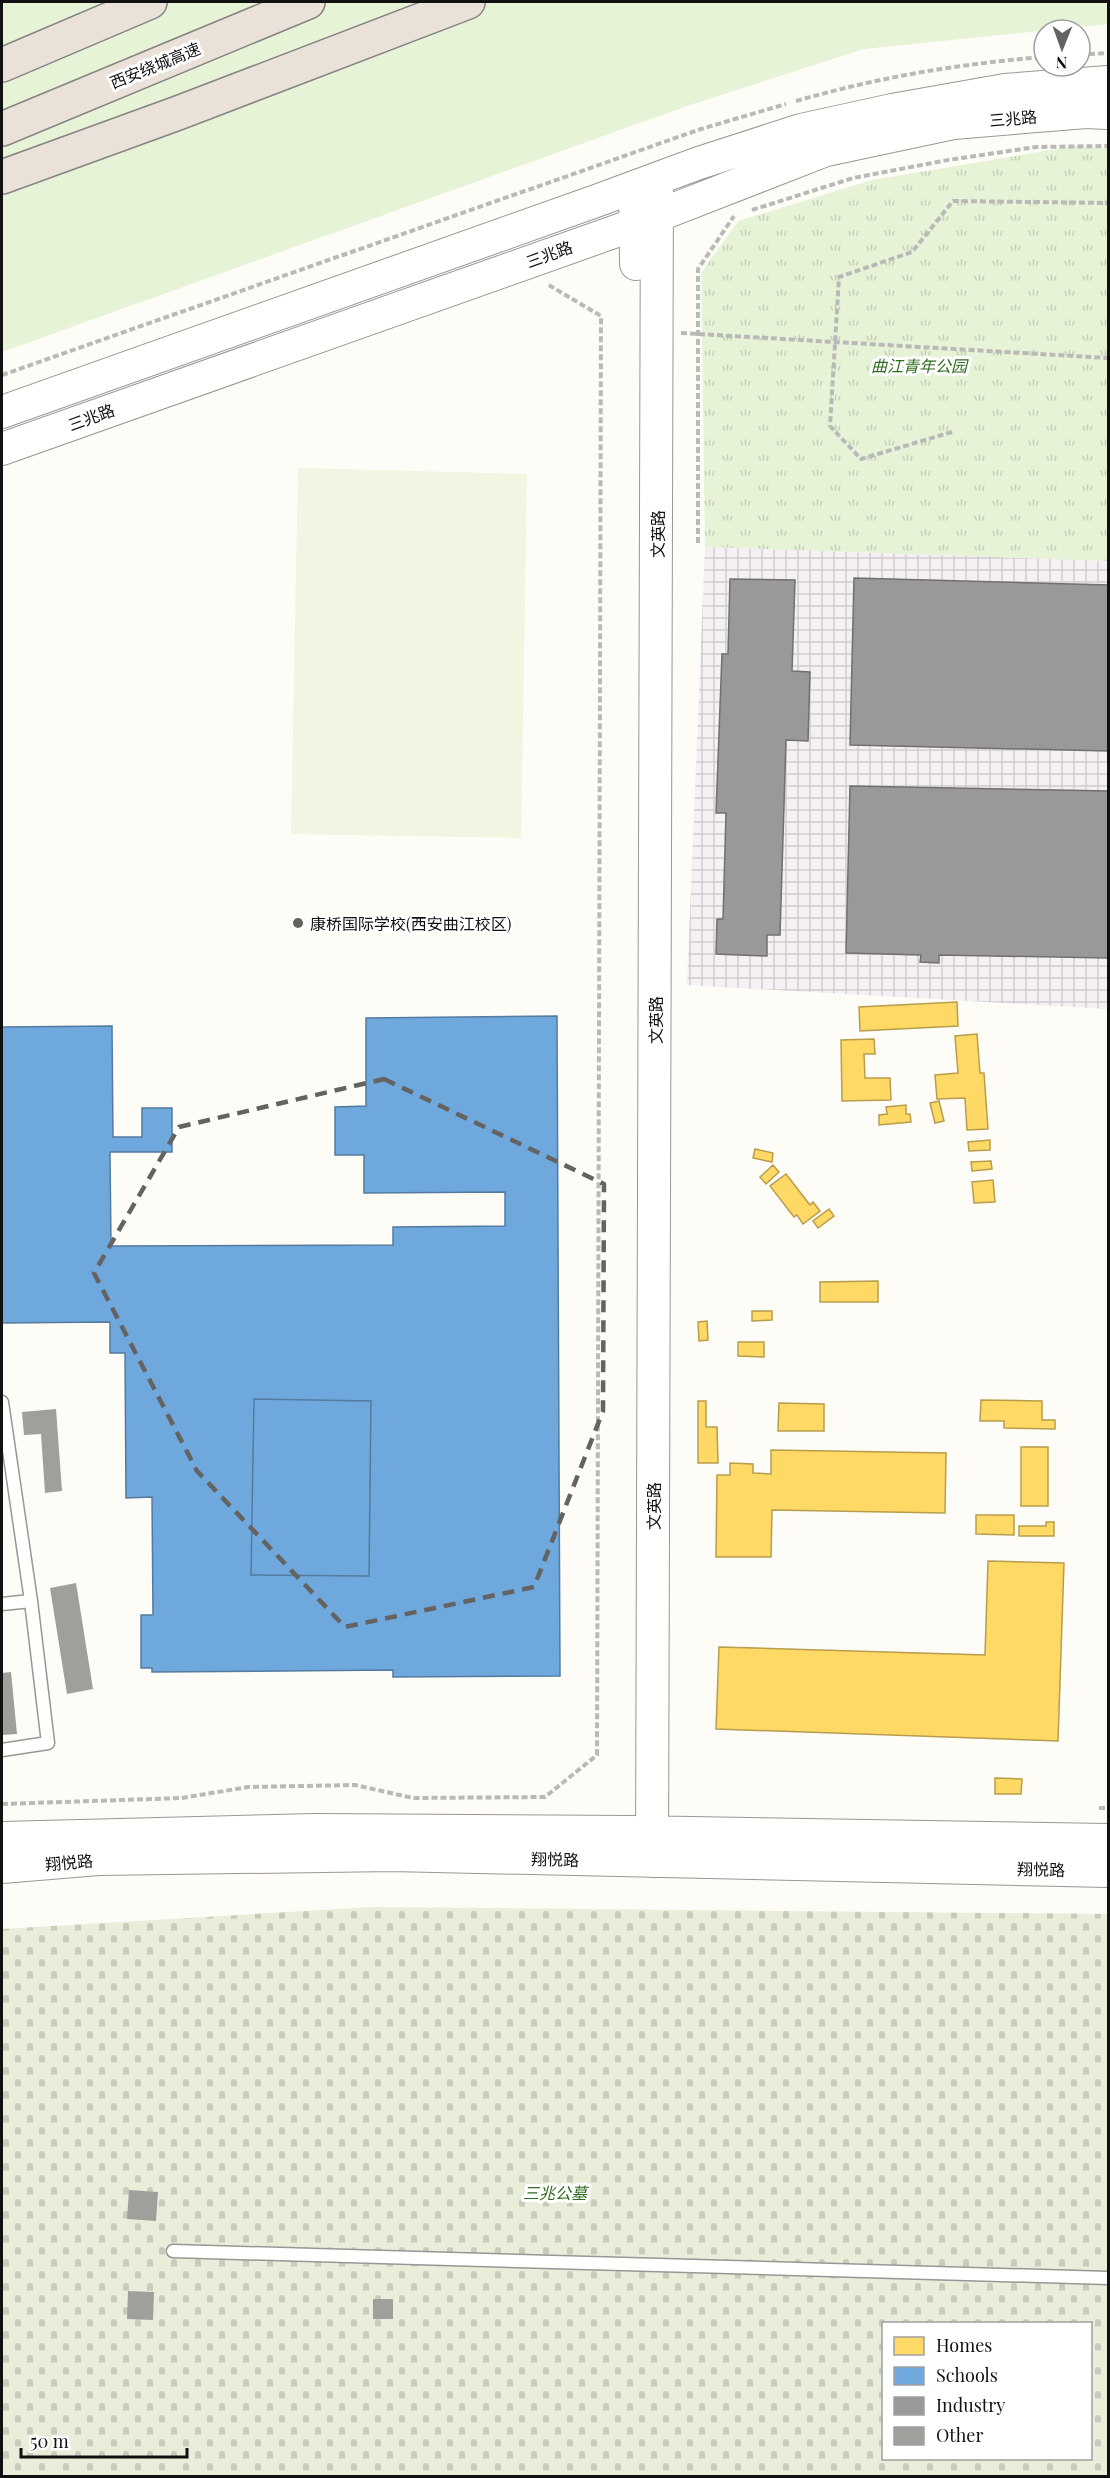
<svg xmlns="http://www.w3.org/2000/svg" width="1110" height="2478" font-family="'Playfair Display','Noto Sans SC',serif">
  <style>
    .industrial { fill: url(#industrial-grid) }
    .grass { fill: #e7f3d7 }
    .cemetery { fill: url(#cemetery-stones); fill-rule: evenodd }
    .park { fill: url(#park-tufts) }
    .pitch { fill: #f0f6e1 }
    .homes { fill: #ffd966; stroke: #b89d4c; stroke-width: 1.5 }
    .schools { fill: #6fa8dc; stroke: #537b9f; stroke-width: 1.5; fill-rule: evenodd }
    .industry { fill: #999; stroke: #707070; stroke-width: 1.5 }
    .building { fill: #a19f9c }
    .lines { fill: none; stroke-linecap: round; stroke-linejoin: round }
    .service-casing { stroke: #979795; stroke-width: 15 }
    .tertiary-casing { stroke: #979795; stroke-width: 34 }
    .motorway-casing { stroke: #858482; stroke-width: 36 }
    .path { stroke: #b9b9b8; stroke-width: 4; stroke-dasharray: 6 3; stroke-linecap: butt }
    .service { stroke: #fffffe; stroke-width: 12 }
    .tertiary { stroke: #fffffe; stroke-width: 32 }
    .motorway { stroke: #eae1d8; stroke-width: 33 }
    .marked { fill: none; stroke: #646362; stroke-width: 4.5; stroke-dasharray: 12 8; stroke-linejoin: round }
    .poi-dot { fill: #646362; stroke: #fff; stroke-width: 2 }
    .labels { text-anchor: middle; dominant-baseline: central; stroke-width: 6; stroke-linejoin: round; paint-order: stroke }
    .street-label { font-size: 16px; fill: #111; stroke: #fff }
    .park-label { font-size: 16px; font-style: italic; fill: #2f6b1f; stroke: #fff }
    .poi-label { font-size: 16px; fill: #111; stroke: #fff; text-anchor: start }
  </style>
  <defs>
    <pattern id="industrial-grid" width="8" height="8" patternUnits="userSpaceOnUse" patternTransform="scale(1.5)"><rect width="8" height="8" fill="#f5f0f3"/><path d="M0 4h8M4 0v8" fill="none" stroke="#d1cdcf"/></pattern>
    <pattern id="cemetery-stones" width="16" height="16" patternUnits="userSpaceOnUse" patternTransform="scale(1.5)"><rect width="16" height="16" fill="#e9eedb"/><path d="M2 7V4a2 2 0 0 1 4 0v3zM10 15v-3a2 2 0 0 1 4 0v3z" fill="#c7cbbb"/></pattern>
    <pattern id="park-tufts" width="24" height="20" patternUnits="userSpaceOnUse" patternTransform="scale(1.5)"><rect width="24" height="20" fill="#e7f3d7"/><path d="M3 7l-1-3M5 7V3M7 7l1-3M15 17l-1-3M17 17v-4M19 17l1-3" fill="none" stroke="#c5cfb8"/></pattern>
  </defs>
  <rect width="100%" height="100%" fill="#fdfcf7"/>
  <path class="industrial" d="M 705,547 L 1108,561 L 1108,1009 L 687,985 Z"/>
  <path class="grass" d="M 2,2 L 1108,2 L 1108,24 L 864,49 L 687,106 L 2,352 Z"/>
  <path class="cemetery" d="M 373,1907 L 1108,1914 L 1108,2476 L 2,2476 L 2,1929 ZM 884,2324 L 1090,2324 L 1090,2458 L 884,2458 Z"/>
  <path class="park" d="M 1074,146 L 1108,148 L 1108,561 L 705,547 L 701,273 L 738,221 L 872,180 Z"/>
  <path class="pitch" d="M 298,468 L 527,474 L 521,838 L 291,834 Z"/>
  <path class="homes" d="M 957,1002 L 958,1026 L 860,1031 L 859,1007 Z
    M 977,1034 L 980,1073 L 984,1073 L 988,1129 L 967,1130 L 965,1098 L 937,1099 L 935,1075 L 958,1073 L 955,1036 Z
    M 874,1039 L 875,1054 L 864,1054 L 865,1078 L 890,1078 L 891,1100 L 842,1101 L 841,1040 Z
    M 939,1101 L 944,1121 L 935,1123 L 930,1103 Z
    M 906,1105 L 906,1114 L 910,1114 L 911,1122 L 879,1125 L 879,1115 L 887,1114 L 886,1107 Z
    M 990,1140 L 990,1150 L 969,1151 L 968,1142 Z
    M 755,1149 L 773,1153 L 772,1162 L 753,1158 Z
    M 991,1161 L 992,1169 L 972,1171 L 971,1162 Z
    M 773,1165 L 779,1172 L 766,1184 L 760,1177 Z
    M 786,1174 L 810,1205 L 813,1202 L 820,1211 L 803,1224 L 797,1215 L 794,1217 L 770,1186 Z
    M 993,1180 L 995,1202 L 974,1203 L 972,1182 Z
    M 829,1209 L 834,1216 L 818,1228 L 813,1221 Z
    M 878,1281 L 878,1302 L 820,1302 L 820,1282 Z
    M 752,1311 L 772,1311 L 772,1320 L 752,1321 Z
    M 707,1321 L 708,1340 L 699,1341 L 698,1322 Z
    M 738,1342 L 764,1342 L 764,1357 L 738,1356 Z
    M 981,1400 L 1042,1401 L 1042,1420 L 1055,1420 L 1055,1429 L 1004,1428 L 1004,1421 L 980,1421 Z
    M 698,1401 L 706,1401 L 706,1427 L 717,1427 L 718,1463 L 698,1463 Z
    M 779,1403 L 824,1404 L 824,1431 L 778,1431 Z
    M 1021,1447 L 1048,1447 L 1048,1506 L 1021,1506 Z
    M 771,1450 L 946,1453 L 945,1513 L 772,1510 L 771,1557 L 716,1557 L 717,1475 L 730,1475 L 730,1463 L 753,1464 L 753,1473 L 771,1474 Z
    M 976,1515 L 1014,1515 L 1014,1535 L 976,1534 Z
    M 1046,1522 L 1054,1522 L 1054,1536 L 1019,1536 L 1019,1526 L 1046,1526 Z
    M 988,1561 L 1064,1563 L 1058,1741 L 716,1729 L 719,1647 L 985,1655 Z
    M 995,1778 L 1022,1779 L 1021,1794 L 995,1794 Z"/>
  <path class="schools" d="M 557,1016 L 560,1676 L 393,1677 L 393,1670 L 152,1672 L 152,1668 L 141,1668 L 141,1615 L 153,1615 L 152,1497 L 126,1498 L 125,1353 L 110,1353 L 110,1322 L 2,1323 L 2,1027 L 112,1026 L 113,1137 L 142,1137 L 142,1108 L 172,1108 L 172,1152 L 110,1152 L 111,1246 L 393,1245 L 393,1227 L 505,1226 L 505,1192 L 364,1193 L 364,1155 L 335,1155 L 335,1107 L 366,1106 L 366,1018 ZM 254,1399 L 371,1401 L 369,1576 L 251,1575 Z
    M 254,1399 L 371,1401 L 369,1576 L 251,1575 Z"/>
  <path class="industry" d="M 854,578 L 1108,585 L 1108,751 L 850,745 Z
    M 730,579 L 795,580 L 792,671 L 810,672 L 808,741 L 786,740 L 780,935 L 767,935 L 767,956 L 716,954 L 717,919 L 723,919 L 726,813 L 716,813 L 722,654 L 728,654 Z
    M 850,786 L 1108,791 L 1108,958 L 939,955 L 939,963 L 920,962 L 921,955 L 846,953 Z"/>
  <path class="building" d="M 56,1409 L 62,1491 L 45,1493 L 41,1434 L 24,1435 L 22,1412 Z
    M 76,1583 L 93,1689 L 67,1694 L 50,1588 Z
    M 11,1672 L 17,1734 L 2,1735 L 2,1673 Z
    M 129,2190 L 158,2192 L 156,2221 L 127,2219 Z
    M 128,2291 L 154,2292 L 153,2320 L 127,2319 Z
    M 373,2299 L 393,2299 L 393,2319 L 373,2319 Z"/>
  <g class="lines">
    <g class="service-casing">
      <path id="service" d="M 2,1402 L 31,1601 L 2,1604
        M 2,1750 L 48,1743 L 31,1601
        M 173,2251 L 1108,2278"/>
    </g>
    <g class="tertiary-casing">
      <path id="tertiary" d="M 635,187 L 636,264
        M 2,412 L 596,201 L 699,163 L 801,130 L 892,110 L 1005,90 L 1108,82
        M 2,449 L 636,224 L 826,150 L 953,123 L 1086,112 L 1108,113
        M 2,1838 L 315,1830 L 632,1832 L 1108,1840
        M 652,1861 L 657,179
        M 2,1867 L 98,1859 L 392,1855 L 1108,1871"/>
    </g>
    <g class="motorway-casing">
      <path id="motorway" d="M 2,65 L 150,2
        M 2,129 L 308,2
        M 2,177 L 178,113 L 468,2"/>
    </g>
    <path class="path" d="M 1080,55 L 1106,53
      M 796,101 C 880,77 957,64 1044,57
      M 752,210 L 853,178 L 948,160 L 1036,147 L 1108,146
      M 681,333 L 1108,358
      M 2,375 L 701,129 L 786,104
      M 952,432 L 861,459 L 830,426 L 839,277 L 912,252 L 953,201 L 1108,203
      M 698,543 L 698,269 L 734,216
      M 2,1804 L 182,1798 L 248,1787 L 355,1785 L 413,1798 L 545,1797 L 597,1755 L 601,316 L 547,284
      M 1099,1808 L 1108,1808"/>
    <use href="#service" class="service"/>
    <use href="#tertiary" class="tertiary"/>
    <use href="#motorway" class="motorway"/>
  </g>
  <path class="marked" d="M 384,1079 L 604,1184 L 603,1411 L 534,1587 L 345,1627 L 197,1471 L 94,1273 L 179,1127 Z"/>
  <circle class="poi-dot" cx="298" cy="923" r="6"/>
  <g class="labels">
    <g class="street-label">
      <text transform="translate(155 65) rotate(-22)">西安绕城高速</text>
      <text transform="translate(1013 118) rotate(-5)">三兆路</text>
      <text transform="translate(549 254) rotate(-20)">三兆路</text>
      <text transform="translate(91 417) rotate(-20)">三兆路</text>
      <text transform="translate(657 534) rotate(-90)">文英路</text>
      <text transform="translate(655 1020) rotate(-90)">文英路</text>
      <text transform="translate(653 1506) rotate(-90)">文英路</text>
      <text transform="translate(555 1859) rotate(1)">翔悦路</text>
      <text transform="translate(69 1862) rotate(-5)">翔悦路</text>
      <text transform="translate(1041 1869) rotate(1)">翔悦路</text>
    </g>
    <g class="park-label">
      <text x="919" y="365">曲江青年公园</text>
      <text x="555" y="2192">三兆公墓</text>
    </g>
    <g class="poi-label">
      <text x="310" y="923">康桥国际学校(西安曲江校区)</text>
    </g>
  </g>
  <rect width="1110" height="2478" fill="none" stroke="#111111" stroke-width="6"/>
  <rect x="882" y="2322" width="210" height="138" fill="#ffffff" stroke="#a0a0a0" stroke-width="1.5"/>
  <rect x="894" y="2337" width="30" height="18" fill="#ffd966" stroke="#a0a0a0" stroke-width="1.5"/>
  <text x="936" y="2352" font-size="18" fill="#111111">Homes</text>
  <rect x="894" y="2367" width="30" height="18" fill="#6fa8dc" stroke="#a0a0a0" stroke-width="1.5"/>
  <text x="936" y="2382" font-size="18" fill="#111111">Schools</text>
  <rect x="894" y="2397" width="30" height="18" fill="#999999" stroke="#a0a0a0" stroke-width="1.5"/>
  <text x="936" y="2412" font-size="18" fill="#111111">Industry</text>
  <rect x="894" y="2427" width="30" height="18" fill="#a19f9c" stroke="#a0a0a0" stroke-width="1.5"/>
  <text x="936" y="2442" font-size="18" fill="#111111">Other</text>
  <g transform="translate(1062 48) rotate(181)"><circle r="28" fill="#ffffff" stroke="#a0a0a0" stroke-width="1.5"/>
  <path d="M0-4.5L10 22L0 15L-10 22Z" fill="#646362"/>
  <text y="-9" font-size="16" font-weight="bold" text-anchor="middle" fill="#111111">N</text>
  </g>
  <path d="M21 2448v9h166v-9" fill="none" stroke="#111111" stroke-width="3"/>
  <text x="30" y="2448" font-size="18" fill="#111111" stroke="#ffffff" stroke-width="4.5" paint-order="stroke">50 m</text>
</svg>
